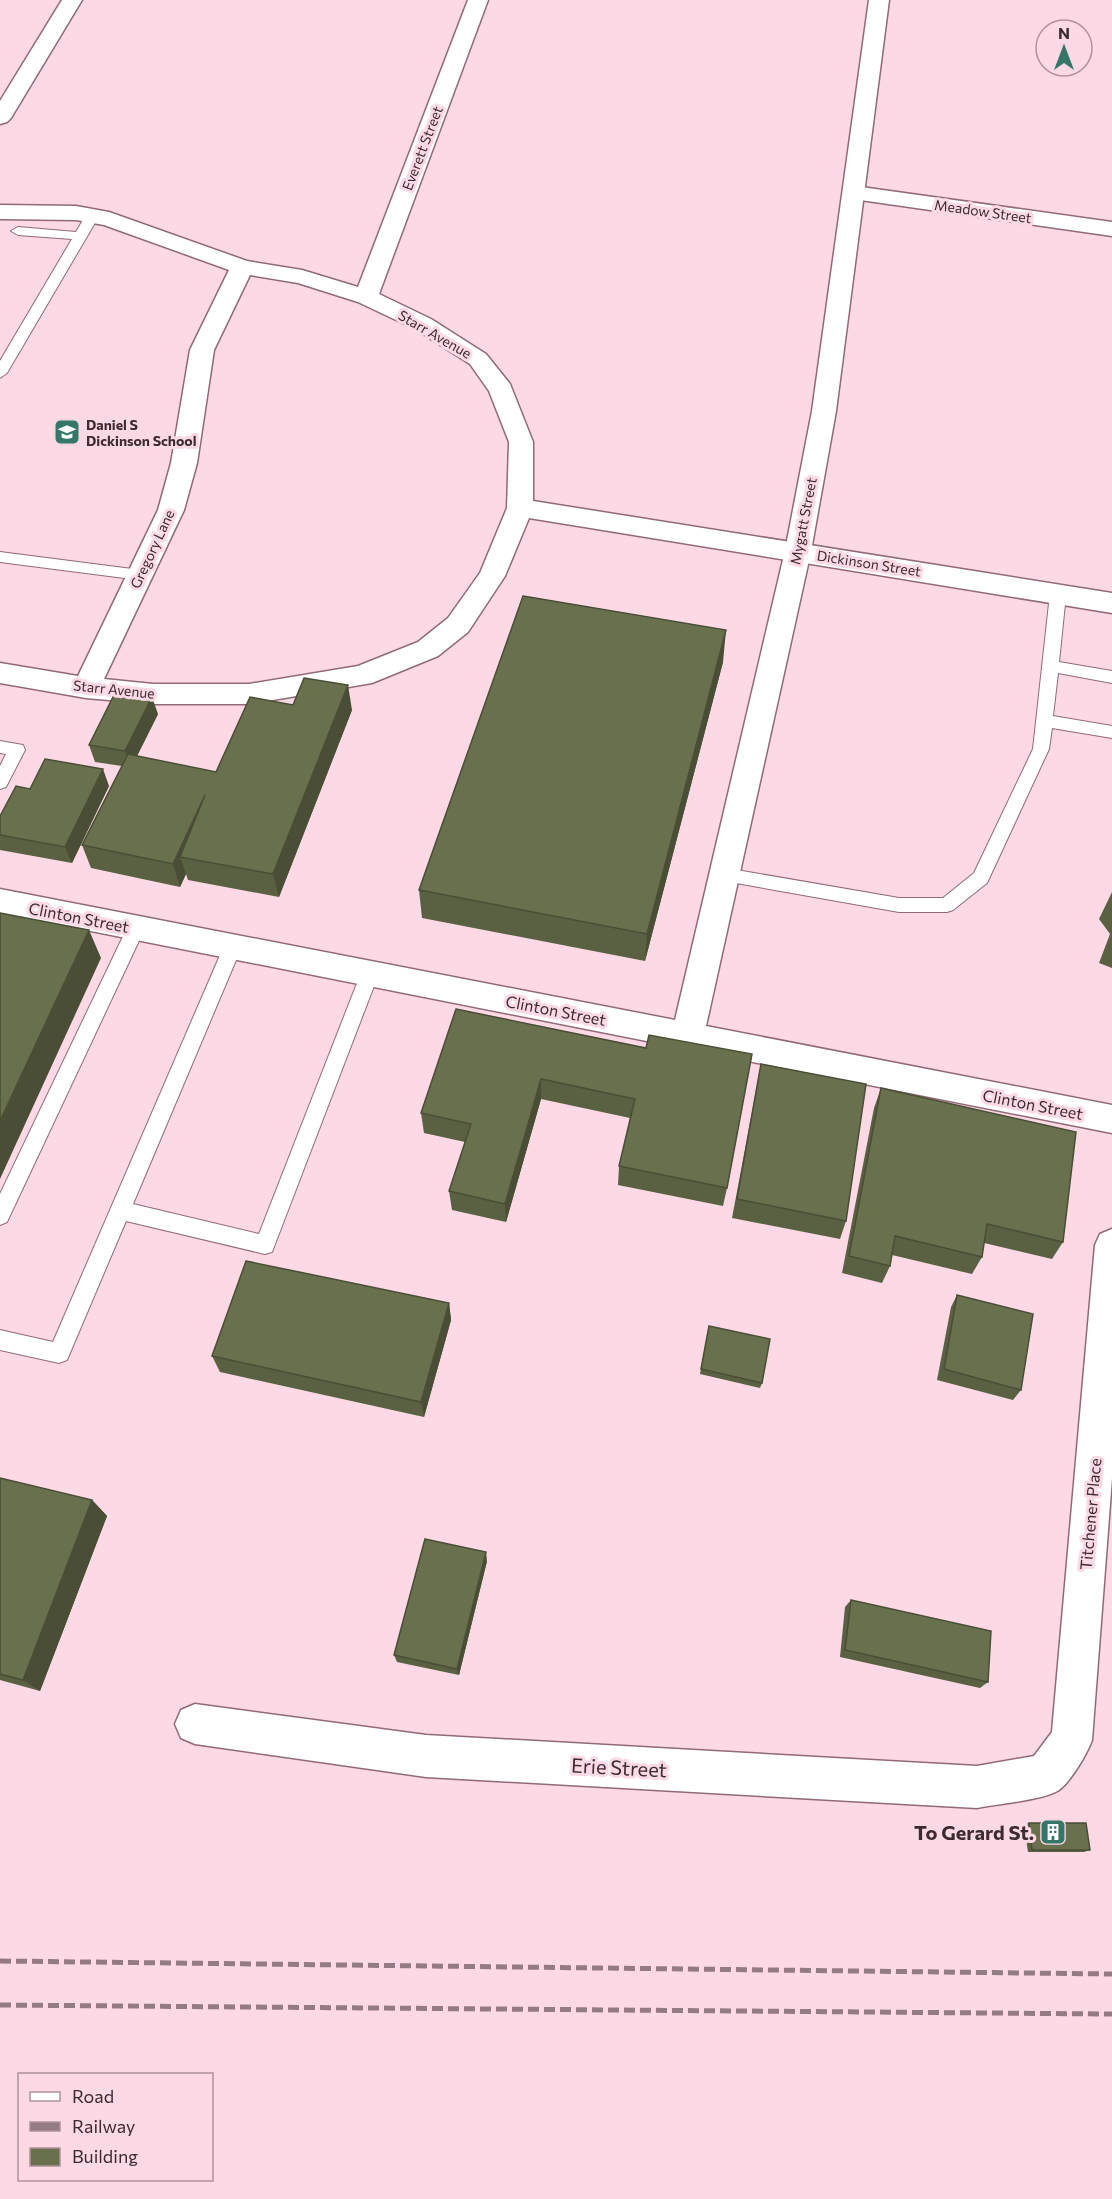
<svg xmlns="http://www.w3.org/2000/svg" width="1112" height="2199" font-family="Commissioner,sans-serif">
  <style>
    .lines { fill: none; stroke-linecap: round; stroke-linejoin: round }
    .lane-casing { stroke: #906a77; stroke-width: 2 }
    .street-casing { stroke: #906a77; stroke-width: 3 }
    .secondary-casing { stroke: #906a77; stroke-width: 3 }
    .path { stroke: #ac9099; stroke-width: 4.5; stroke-dasharray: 1.5 5; stroke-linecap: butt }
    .lane { fill: #fff; fill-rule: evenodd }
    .street { fill: #fff; fill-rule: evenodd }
    .secondary { fill: #fff; fill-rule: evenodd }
    .rail { stroke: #947b83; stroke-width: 5; stroke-dasharray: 11 5; stroke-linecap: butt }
    .wall { fill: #5a6042 }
    .shaded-wall { fill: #4a4e36 }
    .building { fill: #69704d; stroke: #4a4e36; stroke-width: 1.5 }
    .labels { text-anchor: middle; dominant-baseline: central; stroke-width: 6; stroke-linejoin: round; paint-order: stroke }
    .far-street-label { font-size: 14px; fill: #3c2b31; stroke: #fcd9e4 }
    .far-poi-label { font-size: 14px; font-weight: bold; fill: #3c2b31; stroke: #fcd9e4; text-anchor: start }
    .street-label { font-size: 16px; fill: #3c2b31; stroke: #fcd9e4 }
    .near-street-label { font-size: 20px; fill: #3c2b31; stroke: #fcd9e4 }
    .near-poi-label { font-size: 20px; font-weight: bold; fill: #3c2b31; stroke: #fcd9e4; text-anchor: end }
  </style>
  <rect width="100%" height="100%" fill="#fcd9e4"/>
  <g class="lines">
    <g class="lane-casing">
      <path id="lane" d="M 92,212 L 99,216 L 7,373 L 0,378 L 0,361 L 72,239 L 18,235 L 11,231 L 18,227 L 76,232 L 87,213 Z
        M 0,552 L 140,570 L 146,571 L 148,575 L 146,579 L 140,580 L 0,562 Z
        M 1058,588 L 1064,590 L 1066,594 L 1059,662 L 1112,671 L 1112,683 L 1058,673 L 1053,716 L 1112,726 L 1112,738 L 1052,728 L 1049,749 L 987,883 L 953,910 L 947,912 L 899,912 L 719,880 L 716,875 L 719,870 L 725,868 L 899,898 L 943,898 L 974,873 L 1033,749 L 1050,594 L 1052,590 Z
        M 0,741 L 23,745 L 25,750 L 6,787 L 0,789 L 0,766 L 6,754 L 0,753 Z
        M 136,921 L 142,923 L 145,928 L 7,1222 L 0,1225 L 0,1194 L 127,928 L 130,923 Z
        M 233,938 L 240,941 L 242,946 L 133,1204 L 259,1234 L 361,973 L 363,968 L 370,965 L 377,968 L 379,973 L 272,1252 L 265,1254 L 126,1221 L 67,1360 L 59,1363 L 0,1350 L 0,1330 L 53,1342 L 224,946 L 226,941 Z"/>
    </g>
    <g class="street-casing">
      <path id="street" d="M 62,0 L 82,0 L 11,118 L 7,122 L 0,124 L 0,101 Z
        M 468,0 L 488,0 L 379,294 L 431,319 L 486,354 L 510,384 L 533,442 L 533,501 L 1112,593 L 1112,613 L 529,518 L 505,576 L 468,632 L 438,656 L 372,683 L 249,704 L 153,704 L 86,698 L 0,683 L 0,663 L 78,676 L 158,510 L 171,463 L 190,350 L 229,270 L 104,225 L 76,220 L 0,219 L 0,205 L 76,206 L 109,212 L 247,261 L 302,270 L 358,287 ZM 250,275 L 298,283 L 358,302 L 415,329 L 470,364 L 489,391 L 509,442 L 507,508 L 480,573 L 448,618 L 418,642 L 358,666 L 249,684 L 153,684 L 104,679 L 184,510 L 197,463 L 214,350 Z
        M 854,186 L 1112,222 L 1112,236 L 846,198 L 843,193 L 846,188 Z
        M 1112,1229 L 1112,1478 L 1092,1740 C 1087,1754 1071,1781 1059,1790 C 1044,1800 997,1804 977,1808 L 426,1777 L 195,1744 L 181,1738 L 175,1724 L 181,1710 L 195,1704 L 426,1735 L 977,1766 L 1034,1756 L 1052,1732 L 1095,1245 L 1100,1234 Z"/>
    </g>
    <g class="secondary-casing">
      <path id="secondary" d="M 869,0 L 889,0 L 836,411 L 811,551 L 706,1026 L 1112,1105 L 1112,1133 L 0,913 L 0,889 L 675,1020 L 785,551 L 812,411 Z"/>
    </g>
    <path class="path" d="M 1012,1827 L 1013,1838 L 1031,1840"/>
    <use href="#lane" class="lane"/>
    <use href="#street" class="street"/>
    <use href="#secondary" class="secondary"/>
    <path class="rail" d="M 0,1961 L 1112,1974
      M 0,2005 L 1112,2014"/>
  </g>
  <path class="wall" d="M 723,662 L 645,961 L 422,918 L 419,890 Z
    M 293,705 L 352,710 L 279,897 L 188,880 L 186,874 L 180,887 L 91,868 L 82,845 L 122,766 L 95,762 L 89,745 L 158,714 L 137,756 L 216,772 Z
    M 109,786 L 72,863 L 0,850 L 0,816 L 30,789 Z
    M 1112,892 L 1112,968 L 1099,963 L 1110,934 L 1099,919 Z
    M 646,1048 L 727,1188 L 723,1206 L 618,1185 L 619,1166 L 630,1118 L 541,1099 L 506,1222 L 452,1210 L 449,1191 L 465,1142 L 424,1133 L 421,1113 Z
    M 761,1064 L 846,1221 L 840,1239 L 732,1218 Z
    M 881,1088 L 1063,1242 L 1052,1259 L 984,1243 L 982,1257 L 972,1274 L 892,1255 L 890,1266 L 882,1283 L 842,1273 L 874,1108 Z
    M 957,1295 L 1021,1390 L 1013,1400 L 937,1380 L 951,1307 Z
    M 449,1303 L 451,1320 L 424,1417 L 220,1372 L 212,1356 Z
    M 709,1326 L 762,1383 L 760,1388 L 700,1374 Z
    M 0,1478 L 92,1500 L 107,1516 L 40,1691 L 0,1680 Z
    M 487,1561 L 459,1675 L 397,1662 L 394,1655 Z
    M 851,1600 L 988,1682 L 980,1688 L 840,1657 L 845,1607 Z
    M 1029,1823 L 1090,1850 L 1084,1852 L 1028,1852 L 1024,1825 Z"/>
  <path class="shaded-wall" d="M 726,630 L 723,662 L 645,961 L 647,934 Z
    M 348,685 L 352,710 L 279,897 L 273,874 Z
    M 152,697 L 158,714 L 131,768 L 125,751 Z
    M 103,769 L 109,786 L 72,863 L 65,847 Z
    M 205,795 L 180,857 L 186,874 L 180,887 L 173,864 Z
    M 89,930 L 101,958 L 0,1179 L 0,1121 Z
    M 541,1079 L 541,1099 L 506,1222 L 505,1204 Z
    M 449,1303 L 451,1320 L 424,1417 L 421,1402 Z
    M 92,1500 L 107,1516 L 40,1691 L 23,1680 Z
    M 486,1552 L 487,1561 L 459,1675 L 457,1669 Z"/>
  <path class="building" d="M 523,596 L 726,630 L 647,934 L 419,890 Z
    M 304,678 L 348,685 L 273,874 L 180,857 L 205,795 L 173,864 L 82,845 L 128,754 L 216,772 L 250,697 L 293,705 Z
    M 116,691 L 152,697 L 125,751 L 89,745 Z
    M 45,759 L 103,769 L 65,847 L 0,835 L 0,816 L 16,786 L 30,789 Z
    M 0,913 L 89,930 L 0,1121 Z
    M 456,1009 L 646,1048 L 649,1035 L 752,1054 L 727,1188 L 619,1166 L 635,1099 L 541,1079 L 505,1204 L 449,1191 L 471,1124 L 421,1113 Z
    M 761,1064 L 866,1084 L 846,1221 L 737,1199 Z
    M 881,1088 L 1076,1132 L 1063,1242 L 987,1224 L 982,1257 L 895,1236 L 890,1266 L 849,1256 Z
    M 246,1261 L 449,1303 L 421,1402 L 212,1356 Z
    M 957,1295 L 1033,1314 L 1021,1390 L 944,1369 Z
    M 709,1326 L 770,1339 L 762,1383 L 701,1369 Z
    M 0,1478 L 92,1500 L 23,1680 L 0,1674 Z
    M 425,1539 L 486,1552 L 457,1669 L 394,1655 Z
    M 851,1600 L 991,1631 L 988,1682 L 845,1650 Z
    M 1029,1823 L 1086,1823 L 1090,1850 L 1032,1850 Z"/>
  <defs>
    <g id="school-square" transform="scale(1.35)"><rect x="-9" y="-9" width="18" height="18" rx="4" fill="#347667" stroke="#fcd9e4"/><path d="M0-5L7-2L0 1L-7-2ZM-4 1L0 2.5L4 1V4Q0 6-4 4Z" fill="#fff"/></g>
    <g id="building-square" transform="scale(1.35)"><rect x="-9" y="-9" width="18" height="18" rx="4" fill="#347667" stroke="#fcd9e4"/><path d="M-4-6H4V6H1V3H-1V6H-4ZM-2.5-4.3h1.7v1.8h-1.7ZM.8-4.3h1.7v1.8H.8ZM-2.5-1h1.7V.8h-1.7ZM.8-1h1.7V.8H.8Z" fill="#fff"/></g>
  </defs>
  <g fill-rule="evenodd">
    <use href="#school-square" x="67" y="432"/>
    <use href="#building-square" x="1053" y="1832"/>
  </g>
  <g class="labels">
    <g class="far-street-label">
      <text transform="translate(422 148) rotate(-69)">Everett Street</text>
      <text transform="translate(983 211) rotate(8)">Meadow Street</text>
      <text transform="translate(435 334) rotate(30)">Starr Avenue</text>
      <text transform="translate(803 521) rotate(-79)">Mygatt Street</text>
      <text transform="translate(152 549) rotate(-65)">Gregory Lane</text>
      <text transform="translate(869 563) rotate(9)">Dickinson Street</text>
      <text transform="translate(114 689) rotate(6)">Starr Avenue</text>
    </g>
    <g class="far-poi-label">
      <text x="86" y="424">Daniel S<tspan x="86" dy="16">Dickinson School</tspan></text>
    </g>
    <g class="street-label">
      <text transform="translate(79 917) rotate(11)">Clinton Street</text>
      <text transform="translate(556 1010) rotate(11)">Clinton Street</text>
      <text transform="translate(1033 1104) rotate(11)">Clinton Street</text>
      <text transform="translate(1090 1514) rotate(-85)">Titchener Place</text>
    </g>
    <g class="near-street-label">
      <text transform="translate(619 1767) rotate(3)">Erie Street</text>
    </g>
    <g class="near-poi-label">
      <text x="1034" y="1832">To Gerard St.</text>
    </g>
  </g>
  <rect x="18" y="2073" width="195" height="108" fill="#fcd9e4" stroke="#af939c" stroke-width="1.5"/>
  <rect x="30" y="2092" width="30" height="9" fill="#ffffff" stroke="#af939c" stroke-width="1.5"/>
  <text x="72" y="2103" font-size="18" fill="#3c2b31">Road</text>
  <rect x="30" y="2122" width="30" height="9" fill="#947b83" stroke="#af939c" stroke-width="1.5"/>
  <text x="72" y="2133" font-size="18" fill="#3c2b31">Railway</text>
  <rect x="30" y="2148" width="30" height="18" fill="#69704d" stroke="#af939c" stroke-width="1.5"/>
  <text x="72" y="2163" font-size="18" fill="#3c2b31">Building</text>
  <g transform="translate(1064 48)"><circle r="28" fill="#fcd9e4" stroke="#af939c" stroke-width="1.5"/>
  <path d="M0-4.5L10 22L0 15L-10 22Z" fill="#347667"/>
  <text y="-9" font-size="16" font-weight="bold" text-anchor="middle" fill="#3c2b31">N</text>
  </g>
</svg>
